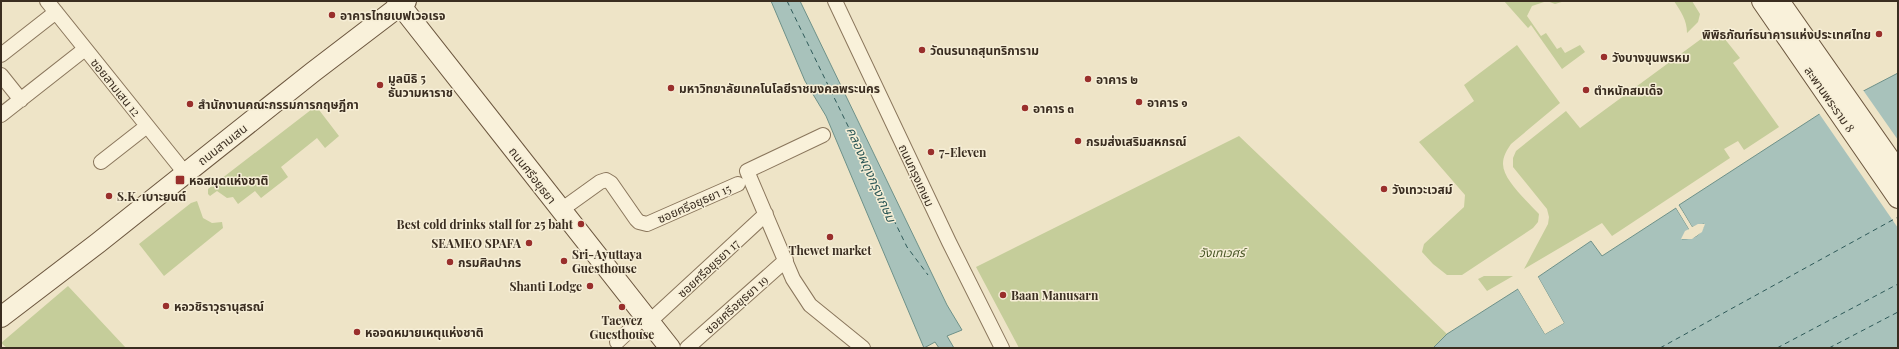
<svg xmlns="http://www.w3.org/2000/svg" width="1899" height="349" font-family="'Playfair Display','Noto Sans Thai',serif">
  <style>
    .green { fill: #c5cd9a }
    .water { fill: #a8c2bb; stroke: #6e9189 }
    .pier { fill: #eee4c7 }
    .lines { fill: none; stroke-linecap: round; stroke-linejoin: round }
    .ferry { stroke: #2f5a59; stroke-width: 1; stroke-dasharray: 5 4; stroke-linecap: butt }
    .street-casing { stroke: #8a765c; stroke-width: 16 }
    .secondary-casing { stroke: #6c573f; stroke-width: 22 }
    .street { stroke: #f9f1da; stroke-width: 14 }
    .secondary { stroke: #f9f1da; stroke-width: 20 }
    .poi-dot { fill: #992f2c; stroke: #f6eed6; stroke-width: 1.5 }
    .labels { text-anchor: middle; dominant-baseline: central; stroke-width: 3; stroke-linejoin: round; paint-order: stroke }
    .poi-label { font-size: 12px; font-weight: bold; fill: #3a2d20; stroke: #f6eed6; text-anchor: start }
    .street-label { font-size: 12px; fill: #3a2d20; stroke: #f6eed6 }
    .park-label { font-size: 12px; font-style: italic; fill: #495726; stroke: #f6eed6 }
    .water-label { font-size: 13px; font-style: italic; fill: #2f5a59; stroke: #f6eed6 }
  </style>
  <rect width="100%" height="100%" fill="#eee4c7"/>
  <path class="green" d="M 1504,1 L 1565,1 L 1555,4 L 1547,1 L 1532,6 L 1527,16 L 1541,36 L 1546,33 L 1557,49 L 1561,47 L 1565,53 L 1580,45 L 1585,52 L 1562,69 L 1531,25 L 1528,28 Z
    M 1674,1 L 1692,1 L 1700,14 L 1698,22 L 1687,33 C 1687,20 1681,12 1674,1 Z
    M 1716,28 L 1740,58 L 1733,63 L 1779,127 L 1744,150 L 1738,141 L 1724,149 L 1730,158 L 1612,236 L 1602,223 L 1524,269 L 1548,224 L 1549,217 L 1547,209 L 1513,167 L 1513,158 L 1516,151 L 1566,111 L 1580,128 Z
    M 1517,45 L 1560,103 L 1511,144 C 1507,150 1503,156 1503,164 C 1503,180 1528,202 1539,214 L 1538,222 L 1533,228 L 1462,275 L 1447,275 L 1433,264 L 1422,252 L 1424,244 L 1464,207 L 1465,195 L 1419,142 L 1474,101 L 1464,85 Z
    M 316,106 L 339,136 L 325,148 L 317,138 L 281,167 L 288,177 L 261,198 L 255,191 L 238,204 L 233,197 L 227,198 L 217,191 L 210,196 L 208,194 L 208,189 Z
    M 1239,136 L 1447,334 L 1433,348 L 1019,348 L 976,267 Z
    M 197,201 L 203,218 L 212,223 L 222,222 L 223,228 L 164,276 L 139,244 L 191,203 Z
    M 1484,276 L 1513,276 L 1487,291 L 1478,279 Z
    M 68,286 L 126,348 L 7,348 L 1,343 Z"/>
  <path class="water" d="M 771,1 L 800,1 L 947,305 L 962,330 L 947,336 L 954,348 L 939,348 L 935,342 L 924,348 L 826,116 L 805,81 Z
    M 1898,73 L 1898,348 L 1433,348 L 1447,334 L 1518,289 L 1545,334 L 1564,323 L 1538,277 L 1591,241 L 1602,256 L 1676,208 L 1689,229 L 1682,239 C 1694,239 1701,236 1704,224 L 1692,227 L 1679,205 L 1821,113 Z"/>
  <path class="pier" d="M 1863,90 L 1898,140 L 1898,228 L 1818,112 Z
    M 1678,204 L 1692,227 L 1698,224 L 1705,224 L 1702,232 L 1692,239 L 1681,239 L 1685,231 L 1689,229 L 1675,206 L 1678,207 L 1688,223 Z
    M 1538,277 L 1564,323 L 1545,334 L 1518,289 L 1519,288 L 1546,332 L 1562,323 L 1536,278 Z"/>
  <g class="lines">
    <path class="ferry" d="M 787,1 L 907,247 L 928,275
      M 1660,348 L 1898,217
      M 1777,348 L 1898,284
      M 1829,348 L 1898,312"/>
    <g class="street-casing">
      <path id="street" d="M 47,1 L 185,173
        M 835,1 L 949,242 L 1002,348
        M 1,55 L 56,12
        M 1,75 L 21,100
        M 1,115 L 85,49
        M 823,135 L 747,171 L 793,279 L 810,305 L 863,348
        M 101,162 L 147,126
        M 561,210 L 600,182 L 606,180 L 611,183 L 636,219 L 639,222 L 647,224 L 738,184
        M 649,322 L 766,214
        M 617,342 L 645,316
        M 687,348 L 786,260"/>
    </g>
    <g class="secondary-casing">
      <path id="secondary" d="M 397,1 L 670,348
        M 1762,1 L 1898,198
        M 1779,1 L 1898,171
        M 1,317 L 98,243 L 313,72 L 406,1"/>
    </g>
    <use href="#street" class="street"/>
    <use href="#secondary" class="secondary"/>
  </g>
  <g class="poi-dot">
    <circle cx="332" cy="15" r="4"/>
    <circle cx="1879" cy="34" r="4"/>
    <circle cx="922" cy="50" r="4"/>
    <circle cx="1604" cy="57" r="4"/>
    <circle cx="1088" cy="79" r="4"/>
    <circle cx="380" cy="85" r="4"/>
    <circle cx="671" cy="88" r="4"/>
    <circle cx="1586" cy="90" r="4"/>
    <circle cx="1139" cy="102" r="4"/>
    <circle cx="190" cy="104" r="4"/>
    <circle cx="1025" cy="108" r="4"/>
    <circle cx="1078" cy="141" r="4"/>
    <circle cx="931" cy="152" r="4"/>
    <rect x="175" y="175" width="10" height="10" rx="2"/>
    <circle cx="1384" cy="189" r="4"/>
    <circle cx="109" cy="196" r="4"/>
    <circle cx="581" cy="224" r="4"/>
    <circle cx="830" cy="237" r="4"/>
    <circle cx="529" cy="243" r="4"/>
    <circle cx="564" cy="261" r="4"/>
    <circle cx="450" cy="262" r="4"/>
    <circle cx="590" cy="286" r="4"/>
    <circle cx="1003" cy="295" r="4"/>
    <circle cx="166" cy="306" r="4"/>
    <circle cx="622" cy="307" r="4"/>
    <circle cx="357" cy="332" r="4"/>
  </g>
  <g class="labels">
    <g class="poi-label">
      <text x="340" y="15">อาคารไทยเบฟเวอเรจ</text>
      <text x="1871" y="34" text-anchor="end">พิพิธภัณฑ์ธนาคารแห่งประเทศไทย</text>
      <text x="930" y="50">วัดนรนาถสุนทริการาม</text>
      <text x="1612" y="57">วังบางขุนพรหม</text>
      <text x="388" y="78">มูลนิธิ 5<tspan x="388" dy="14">ธันวามหาราช</tspan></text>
      <text x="1096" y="79">อาคาร ๒</text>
      <text x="679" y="88">มหาวิทยาลัยเทคโนโลยีราชมงคลพระนคร</text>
      <text x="1594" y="90">ตำหนักสมเด็จ</text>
      <text x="1147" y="102">อาคาร ๑</text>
      <text x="198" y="104">สำนักงานคณะกรรมการกฤษฎีกา</text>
      <text x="1033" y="108">อาคาร ๓</text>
      <text x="1086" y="141">กรมส่งเสริมสหกรณ์</text>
      <text x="939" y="152">7-Eleven</text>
      <text x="189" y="180">หอสมุดแห่งชาติ</text>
      <text x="1392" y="189">วังเทวะเวสม์</text>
      <text x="117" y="196">S.K. เบาะยนต์</text>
      <text x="573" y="224" text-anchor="end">Best cold drinks stall for 25 baht</text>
      <text x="521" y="243" text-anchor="end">SEAMEO SPAFA</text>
      <text x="830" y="250" text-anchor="middle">Thewet market</text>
      <text x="572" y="254">Sri-Ayuttaya<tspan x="572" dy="14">Guesthouse</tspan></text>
      <text x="458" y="262">กรมศิลปากร</text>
      <text x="582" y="286" text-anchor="end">Shanti Lodge</text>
      <text x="1011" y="295">Baan Manusarn</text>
      <text x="174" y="306">หอวชิราวุธานุสรณ์</text>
      <text x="622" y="320" text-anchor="middle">Taewez<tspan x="622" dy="14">Guesthouse</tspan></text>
      <text x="365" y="332">หอจดหมายเหตุแห่งชาติ</text>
    </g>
    <g class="street-label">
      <text transform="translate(116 87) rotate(51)">ซอยสามเสน 12</text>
      <text transform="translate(1830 99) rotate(55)">สะพานพระราม 8</text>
      <text transform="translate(222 144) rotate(-38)">ถนนสามเสน</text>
      <text transform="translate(533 175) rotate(52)">ถนนศรีอยุธยา</text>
      <text transform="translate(917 175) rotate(65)">ถนนกรุงเกษม</text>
      <text transform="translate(694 203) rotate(-24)">ซอยศรีอยุธยา 15</text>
      <text transform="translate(708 268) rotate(-43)">ซอยศรีอยุธยา 17</text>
      <text transform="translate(736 304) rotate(-42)">ซอยศรีอยุธยา 19</text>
    </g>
    <g class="park-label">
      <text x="1222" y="252">วังเทเวศร์</text>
    </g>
    <g class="water-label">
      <text transform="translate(872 174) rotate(66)">คลองผดุงกรุงเกษม</text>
    </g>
  </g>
  <rect width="1899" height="349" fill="none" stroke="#3a2d20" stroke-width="4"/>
</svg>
